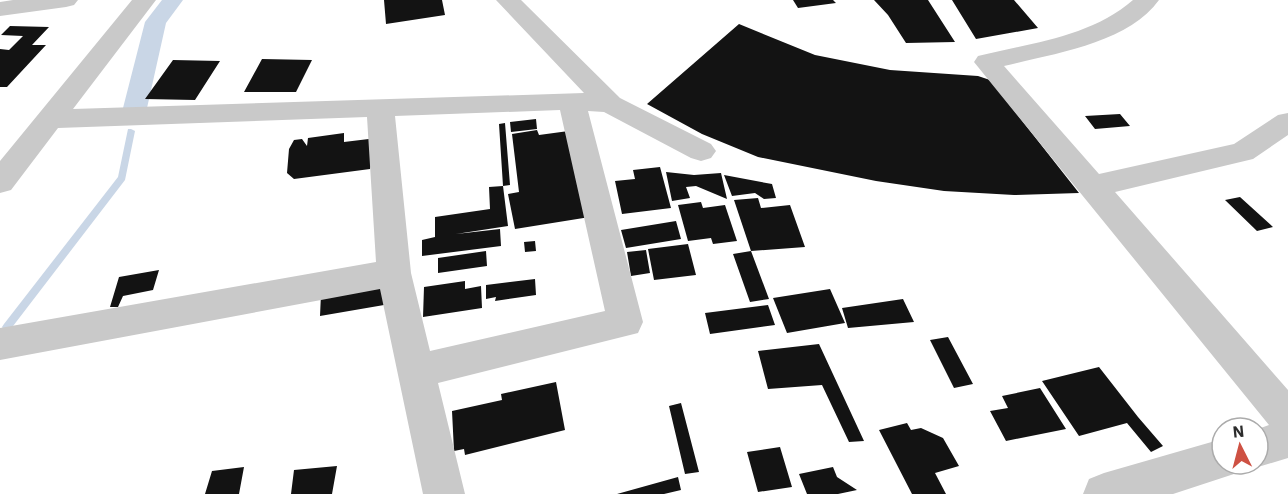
<svg xmlns="http://www.w3.org/2000/svg" width="1288" height="494" font-family="'IBM Plex Sans',sans-serif">
  <style>
    .lines { fill: none; stroke-linecap: round; stroke-linejoin: round }
    .stream { fill: #c9d6e6; fill-rule: evenodd }
    .canal { fill: #c9d6e6; fill-rule: evenodd }
    .building { fill: #131313 }
    .minor { fill: #c9c9c9; fill-rule: evenodd }
  </style>
  <rect width="100%" height="100%" fill="#fff"/>
  <g class="lines">
    <path class="stream" d="M 128,129 L 131,129 L 135,131 L 125,180 L 10,330 L 7,331 L 4,330 L 2,327 L 4,324 L 118,177 Z"/>
    <path class="canal" d="M 162,0 L 183,0 L 166,23 L 147,108 L 143,114 L 135,116 L 127,114 L 123,108 L 145,22 Z"/>
  </g>
  <path class="building" d="M 384,0 L 442,0 L 445,15 L 386,24 Z
    M 793,0 L 833,0 L 836,3 L 798,8 Z
    M 874,0 L 928,0 L 955,42 L 906,43 L 888,15 Z
    M 952,0 L 1014,0 L 1038,28 L 976,39 Z
    M 739,24 L 815,55 L 890,70 L 978,76 L 990,80 L 1079,193 L 1014,195 L 944,191 L 876,181 L 758,157 L 702,134 L 647,104 Z
    M 10,26 L 49,27 L 32,45 L 46,45 L 7,87 L 0,87 L 0,49 L 9,50 L 23,36 L 1,35 Z
    M 262,59 L 312,60 L 296,92 L 244,92 Z
    M 173,60 L 220,61 L 195,100 L 145,99 Z
    M 1120,114 L 1130,126 L 1095,129 L 1085,116 Z
    M 536,119 L 537,129 L 511,132 L 510,122 Z
    M 505,123 L 510,185 L 503,186 L 499,124 Z
    M 537,130 L 539,135 L 576,130 L 596,216 L 515,229 L 508,194 L 519,192 L 512,134 Z
    M 344,133 L 344,142 L 377,138 L 370,169 L 294,179 L 287,173 L 289,149 L 294,140 L 302,139 L 307,146 L 308,138 Z
    M 660,167 L 671,208 L 622,214 L 615,181 L 635,179 L 633,170 Z
    M 666,172 L 694,175 L 721,173 L 727,199 L 696,186 L 686,187 L 690,198 L 672,201 Z
    M 724,175 L 772,184 L 776,198 L 764,199 L 755,193 L 732,196 Z
    M 503,186 L 508,226 L 456,234 L 500,229 L 501,246 L 422,256 L 422,240 L 435,237 L 435,217 L 490,209 L 489,187 Z
    M 1240,197 L 1273,227 L 1257,231 L 1225,200 Z
    M 758,198 L 761,208 L 790,205 L 805,247 L 751,251 L 734,200 Z
    M 701,202 L 703,208 L 725,205 L 737,241 L 713,244 L 711,238 L 688,241 L 678,205 Z
    M 676,221 L 681,239 L 626,248 L 621,230 Z
    M 535,241 L 536,251 L 525,252 L 524,242 Z
    M 688,244 L 696,275 L 654,280 L 648,249 Z
    M 646,250 L 650,273 L 631,276 L 627,252 Z
    M 486,251 L 487,266 L 438,273 L 438,258 Z
    M 751,251 L 769,299 L 750,302 L 733,254 Z
    M 159,270 L 153,290 L 123,296 L 118,307 L 110,307 L 119,277 Z
    M 535,279 L 536,295 L 495,301 L 496,297 L 486,299 L 486,285 Z
    M 465,281 L 465,289 L 481,286 L 482,308 L 423,317 L 424,287 Z
    M 389,283 L 384,305 L 320,316 L 321,294 Z
    M 830,289 L 845,323 L 787,333 L 773,298 Z
    M 903,299 L 914,322 L 848,328 L 842,308 Z
    M 768,305 L 775,325 L 710,334 L 705,313 Z
    M 948,337 L 973,384 L 954,388 L 930,340 Z
    M 819,344 L 864,441 L 849,442 L 822,385 L 768,389 L 758,351 Z
    M 1099,367 L 1138,417 L 1163,446 L 1151,452 L 1127,423 L 1079,436 L 1042,381 Z
    M 556,382 L 565,430 L 465,455 L 464,449 L 454,451 L 452,411 L 502,400 L 501,394 Z
    M 1040,388 L 1066,429 L 1006,441 L 990,411 L 1008,408 L 1002,396 Z
    M 681,403 L 699,472 L 685,474 L 669,406 Z
    M 907,423 L 911,430 L 921,428 L 943,438 L 959,466 L 935,473 L 946,494 L 912,494 L 879,430 Z
    M 780,447 L 792,487 L 758,492 L 747,452 Z
    M 337,466 L 332,494 L 291,494 L 294,470 Z
    M 244,467 L 239,494 L 205,494 L 212,471 Z
    M 833,467 L 837,477 L 857,490 L 838,494 L 807,494 L 799,474 Z
    M 678,477 L 681,490 L 664,494 L 617,494 Z"/>
  <g class="lines">
    <path class="minor" d="M 13,0 L 78,0 L 74,5 L 66,7 L 0,16 L 0,2 Z
      M 132,0 L 156,0 L 73,109 L 584,93 L 496,0 L 521,0 L 620,98 L 711,144 L 716,151 L 711,158 L 701,161 L 691,158 L 604,112 L 588,111 L 643,322 L 638,333 L 438,383 L 465,494 L 423,494 L 380,289 L 0,360 L 0,328 L 376,262 L 367,117 L 58,128 L 11,190 L 0,193 L 0,161 ZM 560,110 L 605,311 L 430,351 L 411,273 L 395,116 Z
      M 1133,0 L 1159,0 C 1129,43 1052,54 1004,66 L 1099,174 L 1234,144 L 1278,115 L 1288,113 L 1288,135 L 1253,159 L 1115,192 L 1288,390 L 1288,458 L 1258,467 L 1249,464 L 1258,464 L 1258,429 L 1269,425 L 974,62 L 978,56 C 1030,43 1091,37 1133,0 Z
      M 1222,439 L 1222,464 L 1240,464 L 1237,473 L 1173,494 L 1083,494 L 1089,479 L 1104,473 Z"/>
  </g>
  <g transform="translate(1240 446) rotate(354)"><circle r="28" fill="#ffffff" stroke="#ababab" stroke-width="1.5"/>
  <path d="M0-4.5L10 22L0 15L-10 22Z" fill="#ce5143"/>
  <text y="-9" font-size="16" font-weight="bold" text-anchor="middle" fill="#2c2c2c">N</text>
  </g>
</svg>
